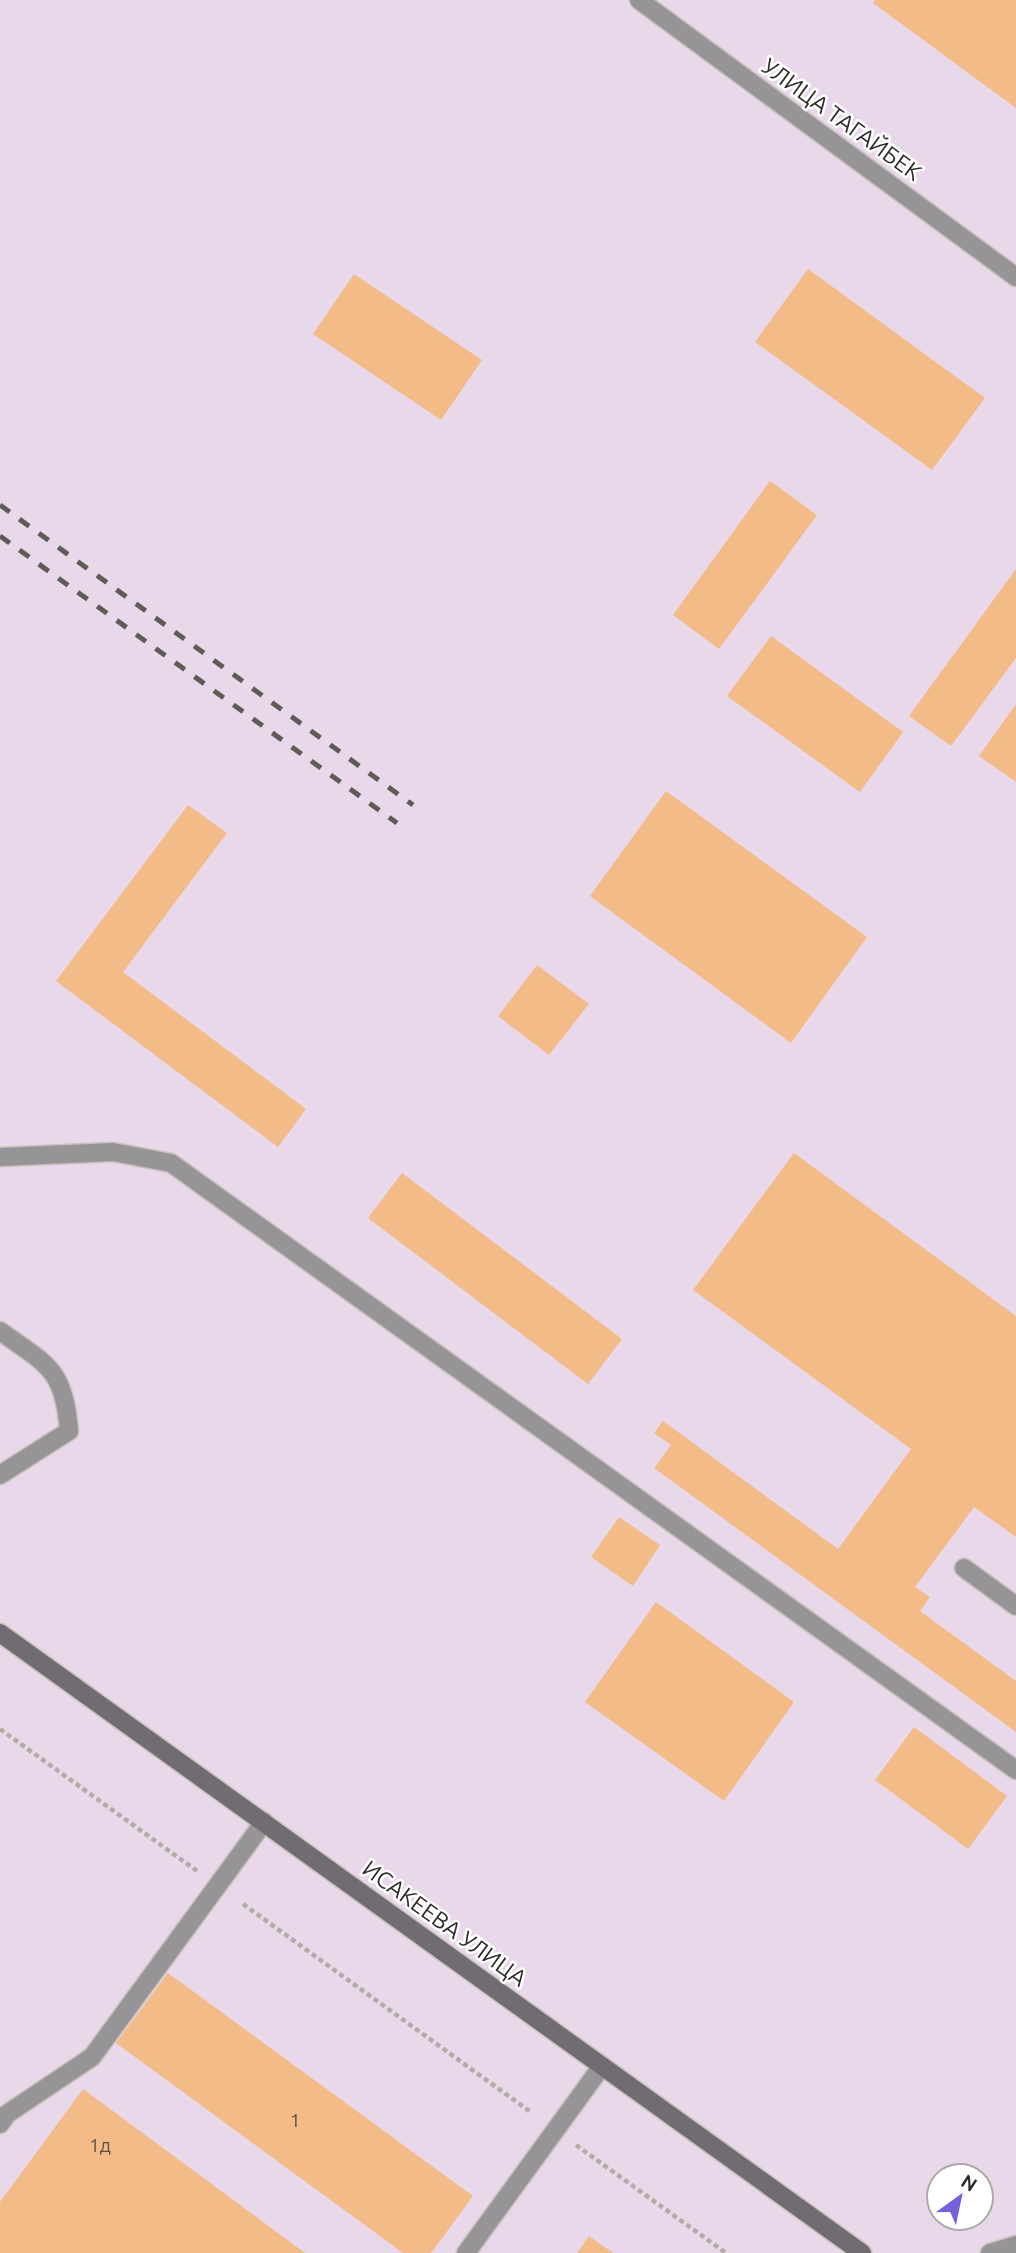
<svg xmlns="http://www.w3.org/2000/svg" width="1016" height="2253" font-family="Ubuntu,sans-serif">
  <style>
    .industrial { fill: #e9d8ea; fill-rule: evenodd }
    .building { fill: #f2bb88 }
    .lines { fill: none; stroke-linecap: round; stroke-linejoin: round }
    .lane-casing { stroke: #c8c2bb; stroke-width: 21 }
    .street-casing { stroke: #c8c2bb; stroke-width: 21 }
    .secondary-casing { stroke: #c8c2bb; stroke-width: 21 }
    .path { stroke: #b1aca5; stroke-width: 4.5; stroke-dasharray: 5 3.5; stroke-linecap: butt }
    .lane { stroke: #979498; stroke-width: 18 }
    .street { stroke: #979498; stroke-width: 18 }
    .secondary { stroke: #716c71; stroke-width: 18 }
    .rail { stroke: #5f5c57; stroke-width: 5; stroke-dasharray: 12 12; stroke-linecap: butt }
    .labels { text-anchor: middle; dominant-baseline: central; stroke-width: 5; stroke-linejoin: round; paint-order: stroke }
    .number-label { font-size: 19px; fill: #605041 }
    .street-label { font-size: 23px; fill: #2f2d29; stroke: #fff }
  </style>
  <rect width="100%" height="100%" fill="#eee7df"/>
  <path class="industrial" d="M 0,0 L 1016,0 L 1016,2253 L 0,2253 ZM 939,2176 L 981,2176 L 981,2218 L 939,2218 Z"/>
  <path class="building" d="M 875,0 L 1016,0 L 1016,108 L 873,3 Z
    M 808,269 L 985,398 L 932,470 L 755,342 Z
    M 354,274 L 482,360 L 441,420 L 313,334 Z
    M 770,481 L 817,515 L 719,649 L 673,615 Z
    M 1016,569 L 1016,658 L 951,746 L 909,716 Z
    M 771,636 L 903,732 L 860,792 L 727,696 Z
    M 1016,704 L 1016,782 L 979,756 Z
    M 666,791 L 867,937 L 791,1043 L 590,896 Z
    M 188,805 L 227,833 L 123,972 L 306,1109 L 278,1147 L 56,981 Z
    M 537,965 L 589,1004 L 549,1055 L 498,1016 Z
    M 794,1153 L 1016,1316 L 1016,1537 L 974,1507 L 915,1587 L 930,1597 L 920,1611 L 1016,1681 L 1016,1732 L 654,1468 L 671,1445 L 654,1433 L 663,1421 L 838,1549 L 911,1449 L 693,1290 Z
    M 402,1173 L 622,1339 L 588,1384 L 368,1218 Z
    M 619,1517 L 660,1545 L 633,1586 L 591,1557 Z
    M 656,1602 L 794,1702 L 724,1801 L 585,1702 Z
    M 914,1727 L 1007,1796 L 968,1849 L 875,1780 Z
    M 168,1973 L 473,2196 L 431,2253 L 403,2253 L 116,2043 Z
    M 83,2089 L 305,2253 L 0,2253 L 0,2202 Z
    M 589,2236 L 613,2253 L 577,2253 Z"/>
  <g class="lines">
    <g class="lane-casing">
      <path id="lane" d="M 0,1157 L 113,1152 L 171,1163 L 1016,1770
        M 0,1331 C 47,1365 64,1368 69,1431 L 0,1475
        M 964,1568 L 1016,1606
        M 466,2253 L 602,2066
        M 990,2253 L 1016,2245"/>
    </g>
    <g class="street-casing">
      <path id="street" d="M 639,0 L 1016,277
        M 0,2124 L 7,2114 L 92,2057 L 264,1822"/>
    </g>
    <g class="secondary-casing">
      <path id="secondary" d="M 0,1633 L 862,2253"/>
    </g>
    <path class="path" d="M 0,1729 L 197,1871
      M 243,1904 L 532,2113
      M 576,2145 L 726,2253"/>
    <use href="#lane" class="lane"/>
    <use href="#street" class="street"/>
    <use href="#secondary" class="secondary"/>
    <path class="rail" d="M 0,505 L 413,805
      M 0,536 L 397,823"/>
  </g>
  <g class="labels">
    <g class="number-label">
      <text x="295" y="2120">1</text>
      <text x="100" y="2145">1д</text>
    </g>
    <g class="street-label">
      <text transform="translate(842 119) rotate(36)">УЛИЦА ТАГАЙБЕК</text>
      <text transform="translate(445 1923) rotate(36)">ИСАКЕЕВА УЛИЦА</text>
    </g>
  </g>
  <g transform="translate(960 2197) rotate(33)"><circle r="33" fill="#ffffff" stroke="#acaba9" stroke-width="2"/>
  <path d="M0-5L12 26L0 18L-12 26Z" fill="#7362dc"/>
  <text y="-10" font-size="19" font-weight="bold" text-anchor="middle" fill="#2f2d29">N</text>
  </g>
</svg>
